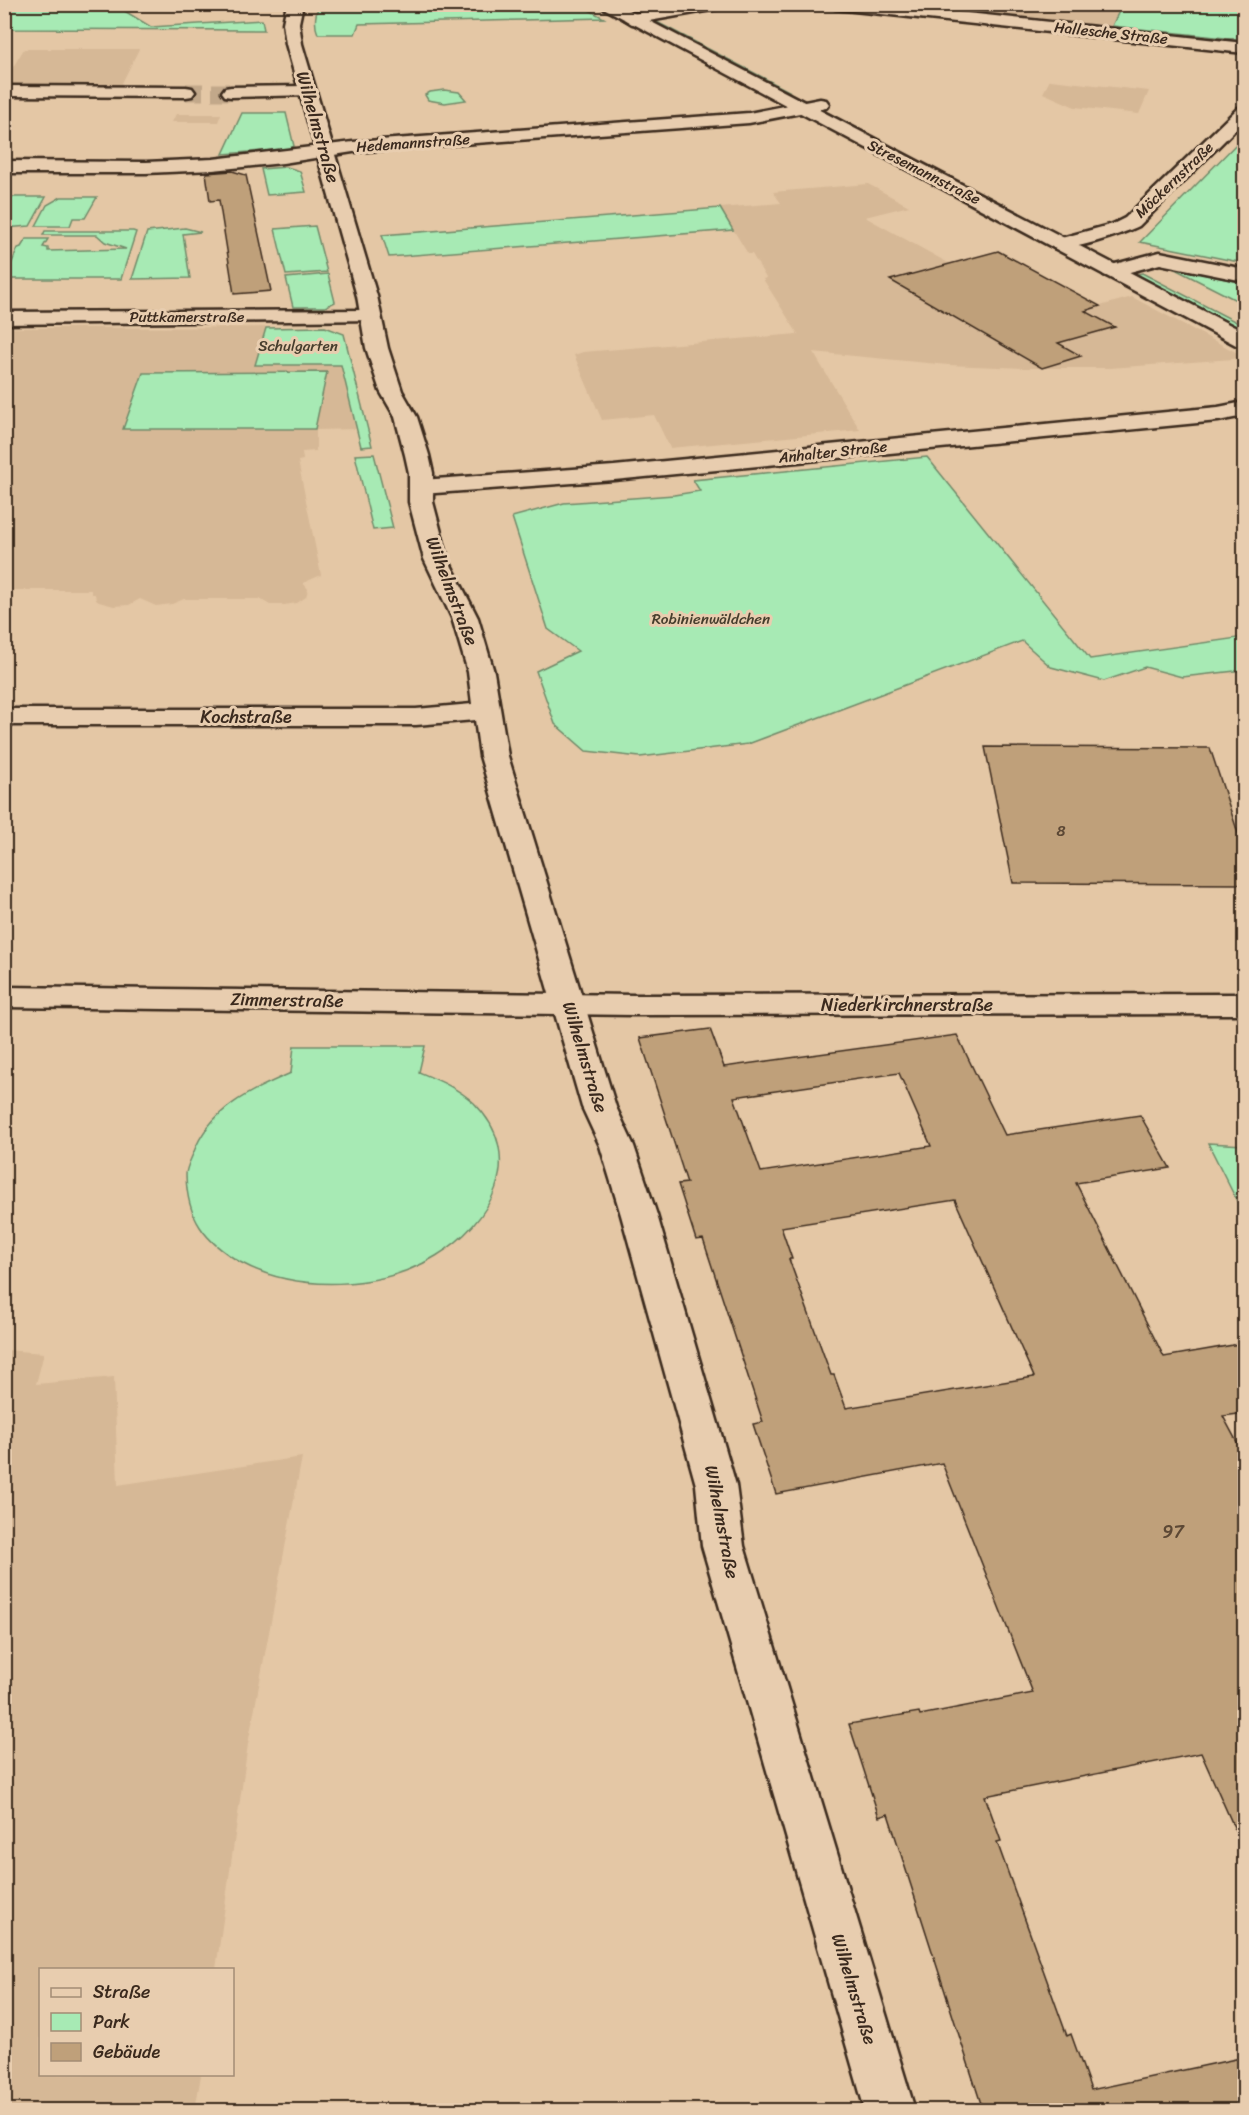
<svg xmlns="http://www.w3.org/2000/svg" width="1249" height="2115" font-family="Sriracha,sans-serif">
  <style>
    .built { fill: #d6b896 }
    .green { fill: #a7eab4; stroke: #718a69; stroke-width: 1.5 }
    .building { fill: #bfa07a; stroke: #3b2a1e; stroke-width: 1.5; fill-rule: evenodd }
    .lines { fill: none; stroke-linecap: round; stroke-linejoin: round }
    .minor-tunnel { stroke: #c2a88a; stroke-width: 17; stroke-dasharray: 17 9; stroke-linecap: butt }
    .minor-casing { stroke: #3b2a1e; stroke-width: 5 }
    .tertiary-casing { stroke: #3b2a1e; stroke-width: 5 }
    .secondary-casing { stroke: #3b2a1e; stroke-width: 5 }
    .minor { fill: #e8cdaf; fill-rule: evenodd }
    .tertiary { fill: #e8cdaf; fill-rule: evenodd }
    .secondary { fill: #e8cdaf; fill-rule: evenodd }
    .labels { text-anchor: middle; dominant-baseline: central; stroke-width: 6; stroke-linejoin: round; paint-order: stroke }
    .far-street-label { font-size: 15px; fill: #3b2a1e; stroke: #e8cdaf }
    .far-park-label { font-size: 15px; fill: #463d2d; stroke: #e8cdaf }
    .number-label { font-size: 15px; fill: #5c4835 }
    .street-label { font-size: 18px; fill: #3b2a1e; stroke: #e8cdaf }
    .near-number-label { font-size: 18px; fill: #5c4835 }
  </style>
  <rect width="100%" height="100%" fill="#e4c7a5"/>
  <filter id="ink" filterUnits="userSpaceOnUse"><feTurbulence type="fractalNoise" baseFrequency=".0167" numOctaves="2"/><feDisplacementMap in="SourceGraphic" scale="12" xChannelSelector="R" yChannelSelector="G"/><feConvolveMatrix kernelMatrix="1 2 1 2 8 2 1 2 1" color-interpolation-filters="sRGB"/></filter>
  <g filter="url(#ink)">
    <path class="built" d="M 993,5 L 1122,5 L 1112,26 L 987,13 Z
      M 24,49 L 139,49 L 121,85 L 5,84 L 5,80 Z
      M 1050,80 L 1149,91 L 1139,114 L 1075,107 L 1043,93 Z
      M 176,114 L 221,114 L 218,122 L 172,122 Z
      M 868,184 L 909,206 L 865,217 L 961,270 L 996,260 L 986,254 L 997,251 L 1100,306 L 1132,297 L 1243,356 L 1233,359 L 1110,368 L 1024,368 L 948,365 L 813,352 L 860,430 L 670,448 L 654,415 L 602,420 L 574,355 L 583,352 L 798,334 L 763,279 L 766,278 L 752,254 L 748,254 L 720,208 L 781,203 L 773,192 Z
      M 325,327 L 332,330 L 356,429 L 316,430 L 316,451 L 302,452 L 303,460 L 298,461 L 321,575 L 303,583 L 308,589 L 306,597 L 297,603 L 284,605 L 270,605 L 260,599 L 184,599 L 172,604 L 156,606 L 140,599 L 129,605 L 114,606 L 99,602 L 96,600 L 95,594 L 91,594 L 91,590 L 5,590 L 4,341 L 10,328 Z
      M 5,1350 L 44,1353 L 36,1384 L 114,1377 L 118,1485 L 302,1457 L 248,1744 L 216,1969 L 40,1970 L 40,2074 L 201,2075 L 195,2110 L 5,2110 Z"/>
    <path class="green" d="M 4,5 L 206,5 L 123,10 L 151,27 L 262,20 L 264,30 L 5,29 Z
      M 324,5 L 440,5 L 445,13 L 578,4 L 604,18 L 359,24 L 355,34 L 318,34 C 314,25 315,15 319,5 Z
      M 910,5 L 993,4 L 993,5 L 987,13 Z
      M 1122,5 L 1244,5 L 1244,40 L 1112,26 Z
      M 650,21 L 655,21 L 789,91 L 780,94 Z
      M 444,90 L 459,92 L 466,100 L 445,103 L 428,100 L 425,95 L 430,92 Z
      M 242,113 L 286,113 L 294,146 L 288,149 L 223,154 Z
      M 1244,136 L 1244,263 L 1140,242 Z
      M 287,167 L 300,171 L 306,192 L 267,195 L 261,169 Z
      M 5,197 L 46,197 L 30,226 L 5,228 Z
      M 61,197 L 97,197 L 85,218 L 73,218 L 70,226 L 36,226 L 47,205 Z
      M 720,208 L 733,230 L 389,257 L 382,235 Z
      M 315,226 L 327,272 L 286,275 L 275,229 Z
      M 185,228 L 201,232 L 183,234 L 190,278 L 132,279 L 147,232 Z
      M 45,231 L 133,231 L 136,232 L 121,279 L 5,279 L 18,248 L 21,247 L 26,239 L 48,239 L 43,247 L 48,248 L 48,251 L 126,249 L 105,242 L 97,235 L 43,235 Z
      M 1171,267 L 1244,283 L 1244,304 L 1236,300 Z
      M 1142,273 L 1244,326 L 1244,335 L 1130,276 Z
      M 328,274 L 335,302 L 325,307 L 293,307 L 286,278 Z
      M 325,327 L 344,334 L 372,446 L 361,447 L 341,365 L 255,365 L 266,328 Z
      M 327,372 L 315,429 L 123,429 L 143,373 Z
      M 374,454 L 393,528 L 373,530 L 355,455 Z
      M 927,457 L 1090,659 L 1244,637 L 1244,670 L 1182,677 L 1145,667 L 1104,681 L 1051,667 L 1022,641 L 748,744 L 640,757 L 586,751 L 555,724 L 536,671 L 578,651 L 548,629 L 512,517 L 564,503 L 674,495 L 700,491 L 693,480 Z
      M 294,1046 L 425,1046 L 419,1072 C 438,1080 458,1088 474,1103 C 528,1157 491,1223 436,1256 C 382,1290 296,1293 240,1262 C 204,1241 187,1218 186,1175 C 186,1168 190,1161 193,1154 C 209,1109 250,1091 291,1073 Z
      M 1208,1143 L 1244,1145 L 1244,1215 Z"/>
    <path class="building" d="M 232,171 L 246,175 L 271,291 L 234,294 L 219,200 L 210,201 L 206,173 Z
      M 998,251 L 1100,306 L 1085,311 L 1115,327 L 1058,343 L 1081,356 L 1042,368 L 890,280 Z
      M 985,747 L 1210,748 L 1245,854 L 1245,884 L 1013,883 Z
      M 710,1029 L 724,1067 L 957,1035 L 1005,1135 L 1140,1115 L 1170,1168 L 1076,1183 L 1164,1357 L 1245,1343 L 1245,1413 L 1223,1416 L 1245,1457 L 1245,1852 L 1201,1753 L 985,1796 L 1001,1841 L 997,1842 L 1067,2036 L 1071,2034 L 1091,2090 L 1245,2057 L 1245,2110 L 983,2110 L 888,1814 L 879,1817 L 849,1724 L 919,1712 L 920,1715 L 1033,1693 L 942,1463 L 776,1494 L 753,1424 L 763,1422 L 703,1239 L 696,1240 L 678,1184 L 687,1183 L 640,1038 ZM 899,1073 L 931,1146 L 761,1172 L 734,1097 ZM 955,1200 L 1034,1377 L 846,1408 L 834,1375 L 831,1375 L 789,1259 L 792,1259 L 781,1227 Z"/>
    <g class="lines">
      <path class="minor-tunnel" d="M 186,92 L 231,92"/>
      <g class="minor-casing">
        <path id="minor" d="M 687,4 L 725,4 L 717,9 L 632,24 L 624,19 L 632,14 Z
          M 827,4 L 884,4 L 1244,43 L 1244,53 L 835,9 Z
          M 4,86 L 186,87 L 192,88 L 195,92 L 192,96 L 186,97 L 4,96 Z
          M 307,86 L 313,87 L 316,91 L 313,95 L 231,97 L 225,96 L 222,92 L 225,88 L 231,87 Z
          M 820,99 L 826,100 L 829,104 L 826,108 L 749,123 L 353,152 L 283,163 L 213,170 L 146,173 L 4,173 L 4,161 L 146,162 L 213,159 L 353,142 L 749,113 Z
          M 1244,107 L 1244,121 L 1139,226 C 1123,234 1069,252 1054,248 L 1051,244 L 1054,240 L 1113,224 L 1125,218 L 1238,108 Z
          M 1160,252 L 1244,269 L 1244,281 L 1160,264 L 1111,277 L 1104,275 L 1101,271 L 1104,267 Z
          M 370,310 L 377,312 L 380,316 L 377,320 L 4,324 L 4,312 Z
          M 4,987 L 634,995 L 1244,994 L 1244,1014 L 634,1015 L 4,1007 Z"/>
      </g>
      <g class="tertiary-casing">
        <path id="tertiary" d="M 1244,402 L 1244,416 L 1218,421 L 614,480 L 422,494 L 414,492 L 410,487 L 414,482 L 422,480 L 614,466 L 1218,407 Z"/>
      </g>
      <g class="secondary-casing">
        <path id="secondary" d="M 287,4 L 303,4 L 299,23 L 302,44 L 377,296 L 388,348 L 402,391 L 417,417 L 429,455 L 433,473 L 433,502 L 448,559 L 478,618 L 494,672 L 508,756 L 616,1107 L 634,1146 L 657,1215 L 736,1485 L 744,1546 L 915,2110 L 865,2110 L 702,1546 L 696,1485 L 621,1215 L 600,1146 L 582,1107 L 480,756 L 475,720 L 416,725 L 4,725 L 4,709 L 416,709 L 472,704 L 468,672 L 452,618 L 424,559 L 409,502 L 409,473 L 405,455 L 395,417 L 380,391 L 366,348 L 357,296 L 286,44 L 283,23 Z
          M 596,4 L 617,4 L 1244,332 L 1244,346 L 1236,345 Z"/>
      </g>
      <use href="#minor" class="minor"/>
      <use href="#tertiary" class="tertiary"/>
      <use href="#secondary" class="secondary"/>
    </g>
  </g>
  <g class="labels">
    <g class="far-street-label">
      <text transform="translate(1111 33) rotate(6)">Hallesche Straße</text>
      <text transform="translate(413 143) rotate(-4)">Hedemannstraße</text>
      <text transform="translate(924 172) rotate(27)">Stresemannstraße</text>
      <text transform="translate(1174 180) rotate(-44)">Möckernstraße</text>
      <text x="187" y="317">Puttkamerstraße</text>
      <text transform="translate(833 452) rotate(-6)">Anhalter Straße</text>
    </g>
    <g class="far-park-label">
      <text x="298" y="346">Schulgarten</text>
      <text x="711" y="619">Robinienwäldchen</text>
    </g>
    <g class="number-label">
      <text x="1061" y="831">8</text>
    </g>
    <g class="street-label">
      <text transform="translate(318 127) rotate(74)">Wilhelmstraße</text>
      <text transform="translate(452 591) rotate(69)">Wilhelmstraße</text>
      <text x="246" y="717">Kochstraße</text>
      <text transform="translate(287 1000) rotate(1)">Zimmerstraße</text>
      <text x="907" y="1005">Niederkirchnerstraße</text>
      <text transform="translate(585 1057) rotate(73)">Wilhelmstraße</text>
      <text transform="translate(722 1522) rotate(79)">Wilhelmstraße</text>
      <text transform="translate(854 1989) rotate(73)">Wilhelmstraße</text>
    </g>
    <g class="near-number-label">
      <text x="1173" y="1532">97</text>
    </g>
  </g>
  <rect width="1249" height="2115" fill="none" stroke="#e8cdaf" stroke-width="24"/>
  <rect x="12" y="12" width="1225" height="2091" fill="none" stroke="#3b2a1e" stroke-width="2" filter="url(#ink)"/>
  <rect x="39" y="1968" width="195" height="108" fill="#e8cdaf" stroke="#a38c75" stroke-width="1.5"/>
  <rect x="51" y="1988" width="30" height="9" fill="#e8cdaf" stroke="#a38c75" stroke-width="1.5"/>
  <text x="93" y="1998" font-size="18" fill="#3b2a1e">Straße</text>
  <rect x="51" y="2013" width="30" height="18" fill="#a7eab4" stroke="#a38c75" stroke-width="1.5"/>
  <text x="93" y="2028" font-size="18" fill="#3b2a1e">Park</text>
  <rect x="51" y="2043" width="30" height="18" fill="#bfa07a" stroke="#a38c75" stroke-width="1.5"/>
  <text x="93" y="2058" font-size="18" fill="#3b2a1e">Gebäude</text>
</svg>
